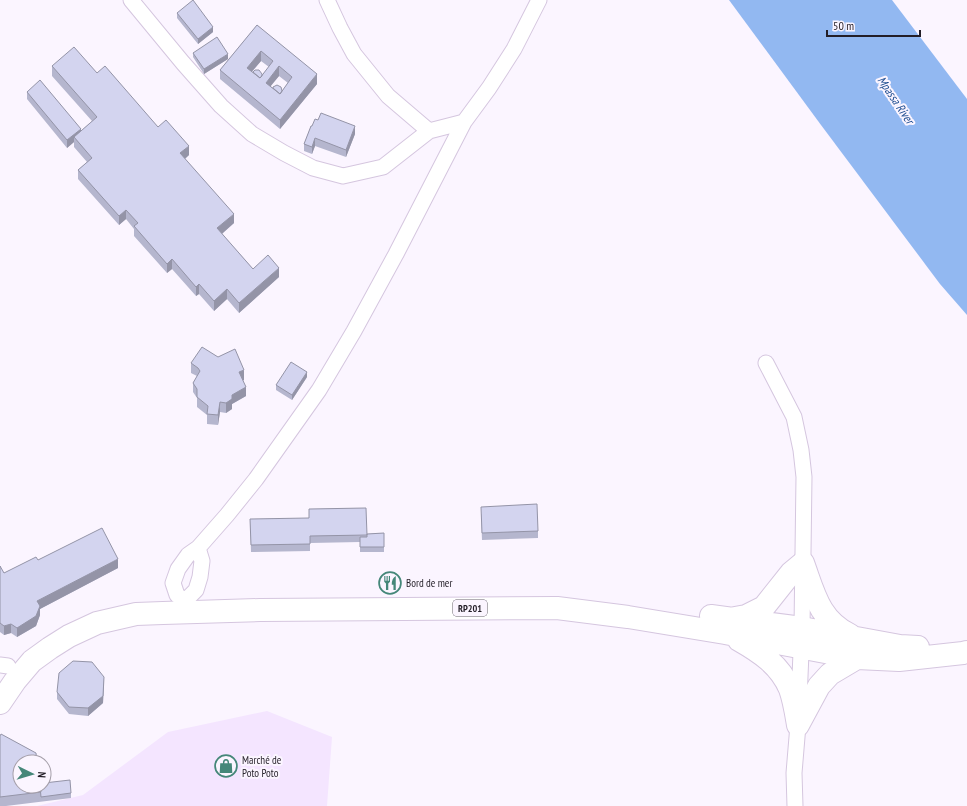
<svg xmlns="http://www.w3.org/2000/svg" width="967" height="806" font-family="'PT Sans Narrow',sans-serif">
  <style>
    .built { fill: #f4e5ff }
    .water { fill: #92b8f1 }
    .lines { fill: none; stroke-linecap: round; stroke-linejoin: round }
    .street-casing { stroke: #d5c6df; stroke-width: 17 }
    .primary-casing { stroke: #d5c6df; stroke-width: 24 }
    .street { stroke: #fff; stroke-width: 15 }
    .primary { stroke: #fff; stroke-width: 22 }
    .wall { fill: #b5b6ce; fill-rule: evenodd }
    .shaded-wall { fill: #9494a7 }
    .building { fill: #d3d4ef; stroke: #9494a7; fill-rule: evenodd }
    .labels { text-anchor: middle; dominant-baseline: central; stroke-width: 4; stroke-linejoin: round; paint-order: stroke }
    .shield { fill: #fbf5ff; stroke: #645e68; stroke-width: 1 }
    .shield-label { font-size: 10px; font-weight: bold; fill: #231e27 }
    .poi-label { font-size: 11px; fill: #231e27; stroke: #fbf5ff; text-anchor: start }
    .water-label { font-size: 12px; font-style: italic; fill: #1f4e91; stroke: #fbf5ff }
  </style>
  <rect width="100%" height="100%" fill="#fbf5ff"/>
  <path class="built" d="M 267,711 L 332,737 L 327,806 L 37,806 L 83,795 L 168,732 Z"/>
  <path class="water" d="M 729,0 L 892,0 L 967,99 L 967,315 L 940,284 L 821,125 Z"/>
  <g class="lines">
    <g class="street-casing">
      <path id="street" d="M 131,0 L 183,63 L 221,106 L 252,134 L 284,153 L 313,168 L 343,176 L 383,167 L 429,131 L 464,122
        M 327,0 L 340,28 L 354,54 L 388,96 L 429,131
        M 766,363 L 794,417 L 801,450 L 804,477 L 802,628 L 798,725 L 794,773 L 795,806
        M 198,548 L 202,561 L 200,577 L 196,590 L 185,601 L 177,595 L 173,583 L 178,569 L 188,555 L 198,548 L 227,515 L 256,479 L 319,390 L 354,331 L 396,254 L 464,122 L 489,88 L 514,49 L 539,0
        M 0,665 L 8,666"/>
    </g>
    <g class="primary-casing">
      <path id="primary" d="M 711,616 L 802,628 L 900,646 L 918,647
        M 735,618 L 746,616 L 764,607 L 791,573 L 803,563 C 814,593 819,620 850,635
        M 739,640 C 760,652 780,665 790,689 C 794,700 796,713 798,725
        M 0,703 L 15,681 L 32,661 L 50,648 L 69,636 L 97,623 L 136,614 L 163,613 L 260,610 L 557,608 L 628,617 L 725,633 L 857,658 L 899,660 L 963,653 L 967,652
        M 798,725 L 819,686 L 830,674 L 857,658"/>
    </g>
    <use href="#street" class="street"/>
    <use href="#primary" class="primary"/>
  </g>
  <path class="wall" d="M 177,13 L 213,32 L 198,44 L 177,18 Z
    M 257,25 L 317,84 L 280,129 L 220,79 L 220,70 ZM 261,61 L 269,67 L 262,75 L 252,72 ZM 279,76 L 288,83 L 282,91 L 273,88 L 270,86 Z
    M 193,53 L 228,59 L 204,74 L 193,57 Z
    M 52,66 L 97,73 L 158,127 L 189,155 L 185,159 L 234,223 L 222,234 L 253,269 L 279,277 L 239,313 L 227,299 L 214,311 L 199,294 L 196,296 L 172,269 L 167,273 L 134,236 L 134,229 L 126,219 L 119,225 L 78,179 L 78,170 L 87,162 L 74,147 L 74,142 L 67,148 L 27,99 L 27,92 L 81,131 L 92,121 L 52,76 Z
    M 311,126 L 355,134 L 346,157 L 315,146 L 312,154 L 304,151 L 304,144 Z
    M 191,363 L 244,380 L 243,380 L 246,396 L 232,404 L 232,409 L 226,413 L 220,412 L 218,425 L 207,424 L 207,415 L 197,407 L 197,398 L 193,392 L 193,383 L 197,376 L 191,373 Z
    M 307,377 L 292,400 L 276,390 L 276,385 Z
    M 481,514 L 538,531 L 538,538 L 482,540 Z
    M 250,519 L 367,534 L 384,533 L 384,552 L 360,552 L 360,542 L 310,543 L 310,551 L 251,552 Z
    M 38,560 L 118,568 L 40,609 L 40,615 L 36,626 L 17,637 L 11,633 L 4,635 L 0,632 L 0,566 L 4,573 Z
    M 104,684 L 103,703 L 88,716 L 69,714 L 57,699 L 57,692 Z
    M 0,736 L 20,786 L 71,793 L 71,798 L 6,806 L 0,806 Z"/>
  <path class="shaded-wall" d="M 213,27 L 213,32 L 198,44 L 198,39 Z
    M 261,51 L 261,61 L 247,77 L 247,68 Z
    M 228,54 L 228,59 L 204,74 L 204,69 Z
    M 279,66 L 279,76 L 266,92 L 266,83 Z
    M 317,74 L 317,84 L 280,129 L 280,120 Z
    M 355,126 L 355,134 L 346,157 L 346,150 Z
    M 81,129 L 81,136 L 74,137 L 74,142 L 67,148 L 67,140 Z
    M 315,138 L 315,146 L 312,154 L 312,147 Z
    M 189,146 L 189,155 L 180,163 L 180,153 Z
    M 126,210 L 126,219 L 119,225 L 119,216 Z
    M 234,214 L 234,223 L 217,238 L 217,228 Z
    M 172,259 L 172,269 L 167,273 L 167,264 Z
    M 279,268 L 279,277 L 239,313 L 239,303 Z
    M 199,284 L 199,294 L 196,296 L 196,287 Z
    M 227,289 L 227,299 L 214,311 L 214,301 Z
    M 244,370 L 244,380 L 239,382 L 239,372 Z
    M 307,372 L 307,377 L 292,400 L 292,395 Z
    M 246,387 L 246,396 L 232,404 L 232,409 L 226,413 L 226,403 L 232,395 Z
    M 220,402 L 220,412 L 218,425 L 218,415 Z
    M 118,559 L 118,568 L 40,609 L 40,615 L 36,626 L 17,637 L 17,628 L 37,601 Z
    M 11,624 L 11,633 L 4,635 L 4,626 Z
    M 104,677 L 103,703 L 88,716 L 88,708 Z"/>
  <path class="building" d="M 193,0 L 213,27 L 198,39 L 177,13 Z
    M 257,25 L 317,74 L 280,120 L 220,70 ZM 261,51 L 273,61 L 260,78 L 247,68 ZM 279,66 L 292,77 L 280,94 L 266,83 Z
    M 217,37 L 228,54 L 204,69 L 193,53 Z
    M 74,47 L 97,73 L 105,66 L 158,127 L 166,120 L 189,146 L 180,153 L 234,214 L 217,228 L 253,269 L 268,255 L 279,268 L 239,303 L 227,289 L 214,301 L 199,284 L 196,287 L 172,259 L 167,264 L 134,226 L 138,223 L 126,210 L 119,216 L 78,170 L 92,158 L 74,137 L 97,117 L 52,66 Z
    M 255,70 L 259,70 L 262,74 L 262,76 L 260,78 L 253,72 Z
    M 40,80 L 81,129 L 67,140 L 27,92 Z
    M 277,85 L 281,87 L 282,91 L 280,94 L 273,88 L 273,87 Z
    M 321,113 L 355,126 L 346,150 L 315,138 L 312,147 L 304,144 L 311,126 L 312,126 L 315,119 L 318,120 Z
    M 202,347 L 218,357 L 235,349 L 244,370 L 239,372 L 246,387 L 232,395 L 232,399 L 226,403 L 220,402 L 218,415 L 207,414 L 208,406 L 197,397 L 197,389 L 193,383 L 200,371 L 198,368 L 191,363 Z
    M 291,362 L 307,372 L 292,395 L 276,385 Z
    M 537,504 L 538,531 L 482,533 L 481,507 Z
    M 366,508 L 367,535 L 310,536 L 310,544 L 251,545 L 250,519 L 309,518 L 309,509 Z
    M 102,528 L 118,559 L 37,601 L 40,606 L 36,616 L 17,628 L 11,624 L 4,626 L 0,623 L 0,566 L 4,573 L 36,557 L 38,560 Z
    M 384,533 L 384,547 L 360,547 L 360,537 L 367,537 L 367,534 Z
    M 73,661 L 92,662 L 104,677 L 103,696 L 88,708 L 69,707 L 57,692 L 59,673 Z
    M 1,734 L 36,753 L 37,762 L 20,762 L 20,786 L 40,786 L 41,792 L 0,797 L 0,736 Z
    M 70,780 L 71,793 L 41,797 L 40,786 L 44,786 L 44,783 Z"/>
  <defs>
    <g id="restaurant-ring" transform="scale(1.15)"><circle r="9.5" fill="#fbf5ff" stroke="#458779" stroke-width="1.5"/><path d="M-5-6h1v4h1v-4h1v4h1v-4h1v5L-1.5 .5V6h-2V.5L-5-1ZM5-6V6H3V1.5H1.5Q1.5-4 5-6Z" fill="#458779"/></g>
    <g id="shop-ring" transform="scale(1.15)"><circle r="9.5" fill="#fbf5ff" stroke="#458779" stroke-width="1.5"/><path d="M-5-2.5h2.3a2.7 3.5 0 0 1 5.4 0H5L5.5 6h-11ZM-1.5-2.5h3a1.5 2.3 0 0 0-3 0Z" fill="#458779"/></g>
  </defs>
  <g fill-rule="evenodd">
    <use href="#restaurant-ring" x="390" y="583"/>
    <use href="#shop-ring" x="226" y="766"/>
  </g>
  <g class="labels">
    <rect class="shield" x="453" y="600" width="34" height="16" rx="3"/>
    <g class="shield-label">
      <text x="470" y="608">RP201</text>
    </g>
    <g class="poi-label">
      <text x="406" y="583">Bord de mer</text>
      <text x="242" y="760">Marché de<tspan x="242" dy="13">Poto Poto</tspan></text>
    </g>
    <g class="water-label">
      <text transform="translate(896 100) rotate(56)">Mpassa River</text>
    </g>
  </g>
  <g transform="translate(32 774) rotate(95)"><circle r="19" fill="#fbf5ff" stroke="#a59fa9"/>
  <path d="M0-3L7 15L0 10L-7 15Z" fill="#458779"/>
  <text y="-6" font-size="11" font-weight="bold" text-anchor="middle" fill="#231e27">N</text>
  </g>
  <path d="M827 30v6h93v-6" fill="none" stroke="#231e27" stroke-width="2"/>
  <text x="833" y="30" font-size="12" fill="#231e27" stroke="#fbf5ff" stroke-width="3" paint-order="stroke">50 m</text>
</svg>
